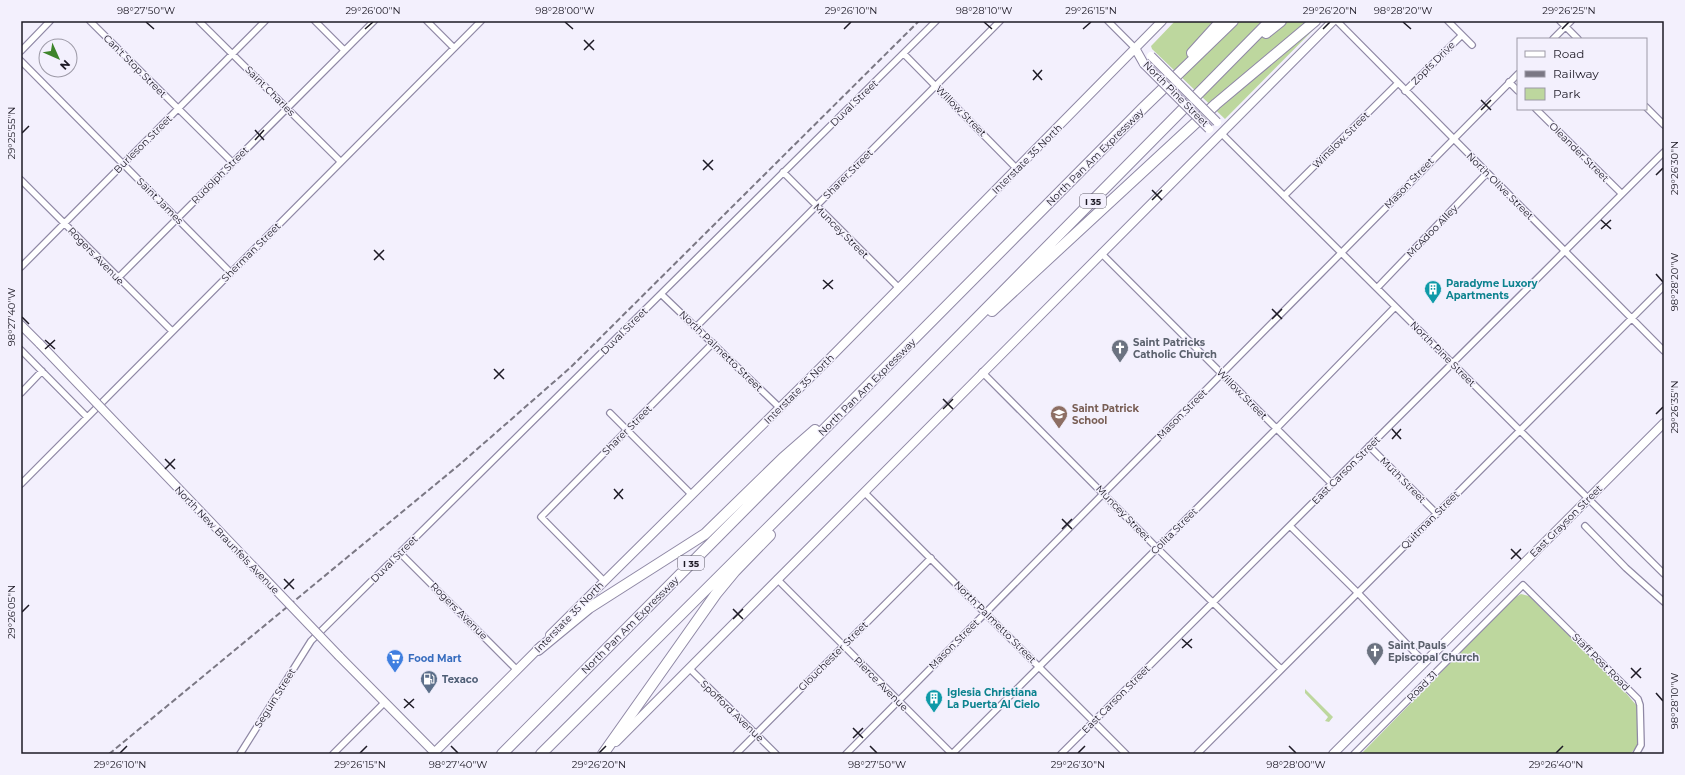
<svg xmlns="http://www.w3.org/2000/svg" width="1685" height="775" font-family="Montserrat,sans-serif">
  <style>
    .green { fill: #bdd79e }
    .lines { fill: none; stroke-linecap: round; stroke-linejoin: round }
    .street-casing { stroke: #8f88a5; stroke-width: 8 }
    .secondary-casing { stroke: #8f88a5; stroke-width: 10 }
    .highway-casing { stroke: #8f88a5; stroke-width: 12 }
    .street { stroke: #fff; stroke-width: 5.5 }
    .secondary { stroke: #fff; stroke-width: 8 }
    .highway { stroke: #fff; stroke-width: 10 }
    .rail { stroke: #7b7884; stroke-width: 2; stroke-dasharray: 6 3; stroke-linecap: butt }
    .secondary-bridge-casing { stroke: #8f88a5; stroke-width: 10; stroke-linecap: butt }
    .secondary-bridge { stroke: #fff; stroke-width: 8 }
    .ticks { fill: none; stroke: #1d1a25; stroke-width: 1.5 }
    .labels { text-anchor: middle; dominant-baseline: central; stroke-width: 3; stroke-linejoin: round; paint-order: stroke }
    .shield { fill: #f3f0fd; stroke: #5d5a66; stroke-width: 1 }
    .shield-label { font-size: 9px; font-weight: bold; fill: #1d1a25 }
    .street-label { font-size: 10px; fill: #1d1a25; stroke: #f3f0fd }
    .culture-label { font-size: 10px; font-weight: bold; fill: #0d838f; stroke: #f3f0fd; text-anchor: start }
    .worship-label { font-size: 10px; font-weight: bold; fill: #5b616d; stroke: #f3f0fd; text-anchor: start }
    .education-label { font-size: 10px; font-weight: bold; fill: #785e54; stroke: #f3f0fd; text-anchor: start }
    .shop-label { font-size: 10px; font-weight: bold; fill: #366cbe; stroke: #f3f0fd; text-anchor: start }
    .service-label { font-size: 10px; font-weight: bold; fill: #4e5e75; stroke: #f3f0fd; text-anchor: start }
    .neatline { fill: none; stroke: #1d1a25; stroke-width: 1.5 }
    .ticks-label { font-size: 10px; text-anchor: middle; fill: #1d1a25 }
  </style>
  <rect width="100%" height="100%" fill="#f3f0fd"/>
  <path class="green" d="M 1175,21 L 1322,21 L 1225,119 L 1152,49 L 1151,46 L 1154,43 Z
    M 1521,594 L 1529,596 L 1619,685 L 1637,706 L 1637,747 L 1630,754 L 1361,754 L 1514,598 Z
    M 1305,689 L 1333,717 L 1329,722 L 1325,721 L 1328,717 L 1305,693 Z"/>
  <g class="lines">
    <g class="street-casing">
      <path id="street" d="M 90,21 L 232,162
        M 199,21 L 341,162
        M 315,21 L 344,50
        M 427,21 L 454,48
        M 1108,21 L 1135,48
        M 1337,21 L 1664,351
        M 1448,21 L 1472,45
        M 1560,21 L 1578,39
        M 1553,39 L 1571,21
        M 21,51 L 50,21
        M 904,54 L 1017,169
        M 21,61 L 231,273
        M 1509,82 L 1518,91
        M 1405,91 L 1462,35
        M 1646,107 L 1664,125
        M 1536,109 L 1622,194
        M 1222,134 L 1664,574
        M 783,172 L 899,288
        M 21,180 L 172,331
        M 1284,196 L 1397,84
        M 1101,253 L 1332,484
        M 21,267 L 265,21
        M 118,278 L 374,21
        M 1377,288 L 1487,173
        M 661,294 L 780,408
        M 696,327 L 1000,21
        M 21,350 L 87,417
        M 982,372 L 1157,548 L 1281,669
        M 21,393 L 42,371
        M 610,413 L 692,495
        M 1369,446 L 1437,514
        M 21,484 L 481,21
        M 864,492 L 1126,754
        M 1290,526 L 1358,593 L 1424,662
        M 1585,526 L 1626,568 L 1664,602
        M 400,553 L 517,670
        M 777,579 L 952,754
        M 604,581 L 541,517 L 713,343
        M 689,668 L 776,754
        M 240,754 L 311,641 L 936,21
        M 333,754 L 385,702
        M 736,754 L 931,558
        M 846,754 L 1518,74
        M 952,754 L 1277,428 L 1395,307
        M 1061,754 L 1664,152
        M 1197,754 L 1664,286
        M 1354,754 L 1523,585 L 1638,699 L 1640,705 L 1641,745 L 1636,754"/>
    </g>
    <g class="secondary-casing">
      <path id="secondary" d="M 1135,48 L 1144,64
        M 21,325 L 40,344
        M 550,635 L 828,360 L 1162,21
        M 339,656 L 436,754
        M 616,742 L 1333,21
        M 433,754 L 541,646
        M 1333,754 L 1664,423"/>
    </g>
    <g class="highway-casing">
      <path id="highway" d="M 1266,33 L 1281,21
        M 1192,53 L 1221,21
        M 992,311 L 1216,104 L 1315,21
        M 538,650 L 589,608 L 705,534 L 783,458 L 815,430
        M 502,754 L 1143,108 L 1233,21
        M 541,754 L 885,411 L 1270,21
        M 603,754 L 716,594 L 735,571 L 770,535"/>
    </g>
    <use href="#street" class="street"/>
    <use href="#secondary" class="secondary"/>
    <use href="#highway" class="highway"/>
    <path class="rail" d="M 109,754 L 459,465 L 571,367 L 919,21"/>
    <g class="secondary-bridge-casing">
      <path id="secondary-bridge" d="M 1151,56 L 1217,122
        M 1144,64 L 1209,129
        M 40,344 L 339,656"/>
    </g>
    <use href="#secondary-bridge" class="secondary-bridge"/>
  </g>
  <path class="ticks" d="M 146,22 L 154,29M 565,22 L 573,29M 984,22 L 992,29M 1403,22 L 1411,29M 365,29 L 373,22M 844,29 L 851,22M 1083,29 L 1091,22M 1323,29 L 1330,22M 1562,29 L 1569,22M 584,40 L 594,50M 584,50 L 594,40M 1033,70 L 1042,80M 1033,80 L 1042,70M 1481,100 L 1491,110M 1481,110 L 1491,100M 255,130 L 264,140M 22,133 L 29,126M 255,140 L 264,130M 703,160 L 713,170M 703,170 L 713,160M 1656,175 L 1663,168M 1152,190 L 1162,200M 1152,200 L 1162,190M 1601,220 L 1611,229M 1601,229 L 1611,220M 374,250 L 384,260M 374,260 L 384,250M 1656,274 L 1663,282M 823,280 L 833,289M 823,289 L 833,280M 1272,309 L 1282,319M 22,317 L 29,324M 1272,319 L 1282,309M 45,340 L 55,349M 45,349 L 55,340M 494,369 L 504,379M 494,379 L 504,369M 943,399 L 953,409M 943,409 L 953,399M 1656,414 L 1663,407M 1392,429 L 1401,439M 1392,439 L 1401,429M 165,459 L 175,469M 165,469 L 175,459M 614,489 L 623,499M 614,499 L 623,489M 1062,519 L 1072,529M 1062,529 L 1072,519M 1511,549 L 1521,559M 1511,559 L 1521,549M 284,579 L 294,589M 284,589 L 294,579M 733,609 L 743,619M 22,612 L 29,605M 733,619 L 743,609M 1182,639 L 1192,648M 1182,648 L 1192,639M 1631,668 L 1641,678M 1631,678 L 1641,668M 1656,693 L 1663,701M 404,699 L 414,708M 404,708 L 414,699M 853,728 L 863,738M 853,738 L 863,728M 451,746 L 458,753M 870,746 L 877,753M 1289,746 L 1296,753M 120,753 L 127,746M 360,753 L 367,746M 599,753 L 606,746M 1078,753 L 1085,746M 1556,753 L 1563,746"/>
  <defs>
    <g id="building-pin" transform="scale(0.9)"><path d="M0 17L-7.5 6A9.5 9.5 0 1 1 7.5 6Z" fill="#0f9aa8" stroke="#f3f0fd"/><path d="M-4-6H4V6H1V3H-1V6H-4ZM-2.5-4.3h1.7v1.8h-1.7ZM.8-4.3h1.7v1.8H.8ZM-2.5-1h1.7V.8h-1.7ZM.8-1h1.7V.8H.8Z" fill="#fff"/></g>
    <g id="church-pin" transform="scale(0.9)"><path d="M0 17L-7.5 6A9.5 9.5 0 1 1 7.5 6Z" fill="#6b7280" stroke="#f3f0fd"/><path d="M-1.2-6h2.4v3.5h3.3v2.4h-3.3V6h-2.4V-.1h-3.3v-2.4h3.3Z" fill="#fff"/></g>
    <g id="school-pin" transform="scale(0.9)"><path d="M0 17L-7.5 6A9.5 9.5 0 1 1 7.5 6Z" fill="#8d6e63" stroke="#f3f0fd"/><path d="M0-5L7-2L0 1L-7-2ZM-4 1L0 2.5L4 1V4Q0 6-4 4Z" fill="#fff"/></g>
    <g id="supermarket-pin" transform="scale(0.9)"><path d="M0 17L-7.5 6A9.5 9.5 0 1 1 7.5 6Z" fill="#3f7fe0" stroke="#f3f0fd"/><path d="M-6-5.5h2.5l.6 2H6L4.5 2H-2.5L-4.4-4H-6ZM-1.5 3.2a1.3 1.3 0 1 0 .1 0ZM3 3.2a1.3 1.3 0 1 0 .1 0Z" fill="#fff"/></g>
    <g id="fuel-pin" transform="scale(0.9)"><path d="M0 17L-7.5 6A9.5 9.5 0 1 1 7.5 6Z" fill="#5c6f8a" stroke="#f3f0fd"/><path d="M-5.5-6h7V0h2V4h1.3V-2.5L3-4.5l.8-.8L6-3V5H2.5V1h-1V6h-7ZM-4.2-4.7v3.2H.2V-4.7Z" fill="#fff"/></g>
  </defs>
  <g fill-rule="evenodd">
    <use href="#building-pin" x="1433" y="289"/>
    <use href="#church-pin" x="1120" y="348"/>
    <use href="#school-pin" x="1059" y="414"/>
    <use href="#church-pin" x="1375" y="651"/>
    <use href="#supermarket-pin" x="395" y="658"/>
    <use href="#fuel-pin" x="429" y="679"/>
    <use href="#building-pin" x="934" y="698"/>
  </g>
  <g class="labels">
    <g class="shield">
      <rect x="1080" y="194" width="26" height="14" rx="3"/>
      <rect x="678" y="556" width="26" height="14" rx="3"/>
    </g>
    <g class="shield-label">
      <text x="1093" y="201">I 35</text>
      <text x="691" y="563">I 35</text>
    </g>
    <g class="street-label">
      <text transform="translate(1433 63) rotate(-45)">Zopfs Drive</text>
      <text transform="translate(135 66) rotate(45)">Can't Stop Street</text>
      <text transform="translate(270 91) rotate(45)">Saint Charles</text>
      <text transform="translate(1176 94) rotate(45)">North Pine Street</text>
      <text transform="translate(854 103) rotate(-44)">Duval Street</text>
      <text transform="translate(961 111) rotate(45)">Willow Street</text>
      <text transform="translate(1341 140) rotate(-45)">Winslow Street</text>
      <text transform="translate(143 144) rotate(-45)">Burleson Street</text>
      <text transform="translate(1579 152) rotate(45)">Oleander Street</text>
      <text transform="translate(1095 157) rotate(-45)">North Pan Am Expressway</text>
      <text transform="translate(1027 159) rotate(-45)">Interstate 35 North</text>
      <text transform="translate(848 174) rotate(-45)">Sharer Street</text>
      <text transform="translate(220 175) rotate(-45)">Rudolph Street</text>
      <text transform="translate(1409 183) rotate(-46)">Mason Street</text>
      <text transform="translate(1500 186) rotate(45)">North Olive Street</text>
      <text transform="translate(160 201) rotate(45)">Saint James</text>
      <text transform="translate(841 231) rotate(45)">Muncey Street</text>
      <text transform="translate(1432 231) rotate(-46)">McAdoo Alley</text>
      <text transform="translate(251 252) rotate(-45)">Sherman Street</text>
      <text transform="translate(96 256) rotate(46)">Rogers Avenue</text>
      <text transform="translate(624 331) rotate(-45)">Duval Street</text>
      <text transform="translate(721 351) rotate(44)">North Palmetto Street</text>
      <text transform="translate(1443 354) rotate(45)">North Pine Street</text>
      <text transform="translate(867 387) rotate(-45)">North Pan Am Expressway</text>
      <text transform="translate(799 389) rotate(-45)">Interstate 35 North</text>
      <text transform="translate(1242 394) rotate(45)">Willow Street</text>
      <text transform="translate(1182 414) rotate(-45)">Mason Street</text>
      <text transform="translate(627 430) rotate(-45)">Sharer Street</text>
      <text transform="translate(1346 470) rotate(-45)">East Carson Street</text>
      <text transform="translate(1403 480) rotate(45)">Muth Street</text>
      <text transform="translate(1123 513) rotate(46)">Muncey Street</text>
      <text transform="translate(1430 520) rotate(-45)">Quitman Street</text>
      <text transform="translate(1566 521) rotate(-45)">East Grayson Street</text>
      <text transform="translate(1174 531) rotate(-45)">Colita Street</text>
      <text transform="translate(227 540) rotate(46)">North New Braunfels Avenue</text>
      <text transform="translate(394 559) rotate(-45)">Duval Street</text>
      <text transform="translate(459 611) rotate(45)">Rogers Avenue</text>
      <text transform="translate(569 617) rotate(-46)">Interstate 35 North</text>
      <text transform="translate(995 622) rotate(45)">North Palmetto Street</text>
      <text transform="translate(630 625) rotate(-45)">North Pan Am Expressway</text>
      <text transform="translate(954 644) rotate(-45)">Mason Street</text>
      <text transform="translate(833 656) rotate(-45)">Glouchester Street</text>
      <text transform="translate(1601 662) rotate(45)">Staff Post Road</text>
      <text transform="translate(881 684) rotate(45)">Pierce Avenue</text>
      <text transform="translate(1422 686) rotate(-45)">Road 31</text>
      <text transform="translate(275 698) rotate(-58)">Seguin Street</text>
      <text transform="translate(1116 699) rotate(-45)">East Carson Street</text>
      <text transform="translate(732 711) rotate(44)">Spofford Avenue</text>
    </g>
    <g class="culture-label">
      <text x="1446" y="283">Paradyme Luxory<tspan x="1446" dy="12">Apartments</tspan></text>
      <text x="947" y="692">Iglesia Christiana<tspan x="947" dy="12">La Puerta Al Cielo</tspan></text>
    </g>
    <g class="worship-label">
      <text x="1133" y="342">Saint Patricks<tspan x="1133" dy="12">Catholic Church</tspan></text>
      <text x="1388" y="645">Saint Pauls<tspan x="1388" dy="12">Episcopal Church</tspan></text>
    </g>
    <g class="education-label">
      <text x="1072" y="408">Saint Patrick<tspan x="1072" dy="12">School</tspan></text>
    </g>
    <g class="shop-label">
      <text x="408" y="658">Food Mart</text>
    </g>
    <g class="service-label">
      <text x="442" y="679">Texaco</text>
    </g>
  </g>
  <rect width="1685" height="775" fill="none" stroke="#f3f0fd" stroke-width="44"/>
  <rect x="1517" y="38" width="130" height="72" fill="#f3f0fd" stroke="#9d9aa7"/>
  <rect x="1525" y="51" width="20" height="6" fill="#ffffff" stroke="#9d9aa7"/>
  <text x="1553" y="58" font-size="12" fill="#1d1a25">Road</text>
  <rect x="1525" y="71" width="20" height="6" fill="#7b7884" stroke="#9d9aa7"/>
  <text x="1553" y="78" font-size="12" fill="#1d1a25">Railway</text>
  <rect x="1525" y="88" width="20" height="12" fill="#bdd79e" stroke="#9d9aa7"/>
  <text x="1553" y="98" font-size="12" fill="#1d1a25">Park</text>
  <g transform="translate(58 58) rotate(135)"><circle r="19" fill="#f3f0fd" stroke="#9d9aa7"/>
  <path d="M0-3L7 15L0 10L-7 15Z" fill="#3d842a"/>
  <text y="-6" font-size="11" font-weight="bold" text-anchor="middle" fill="#1d1a25">N</text>
  </g>
  <rect x="22" y="22" width="1641" height="731" class="neatline"/>
  <g class="ticks-label">
    <text x="146" y="14">98°27'50"W</text>
    <text x="373" y="14">29°26'00"N</text>
    <text x="565" y="14">98°28'00"W</text>
    <text x="851" y="14">29°26'10"N</text>
    <text x="984" y="14">98°28'10"W</text>
    <text x="1091" y="14">29°26'15"N</text>
    <text x="1330" y="14">29°26'20"N</text>
    <text x="1403" y="14">98°28'20"W</text>
    <text x="1569" y="14">29°26'25"N</text>
    <text transform="translate(11 133) rotate(-90)" y="4">29°25'55"N</text>
    <text transform="translate(1674 168) rotate(-90)" y="4">29°26'30"N</text>
    <text transform="translate(1674 282) rotate(-90)" y="4">98°28'20"W</text>
    <text transform="translate(11 317) rotate(-90)" y="4">98°27'40"W</text>
    <text transform="translate(1674 407) rotate(-90)" y="4">29°26'35"N</text>
    <text transform="translate(11 612) rotate(-90)" y="4">29°26'05"N</text>
    <text transform="translate(1674 701) rotate(-90)" y="4">98°28'10"W</text>
    <text x="120" y="768">29°26'10"N</text>
    <text x="360" y="768">29°26'15"N</text>
    <text x="458" y="768">98°27'40"W</text>
    <text x="599" y="768">29°26'20"N</text>
    <text x="877" y="768">98°27'50"W</text>
    <text x="1078" y="768">29°26'30"N</text>
    <text x="1296" y="768">98°28'00"W</text>
    <text x="1556" y="768">29°26'40"N</text>
  </g>
</svg>
